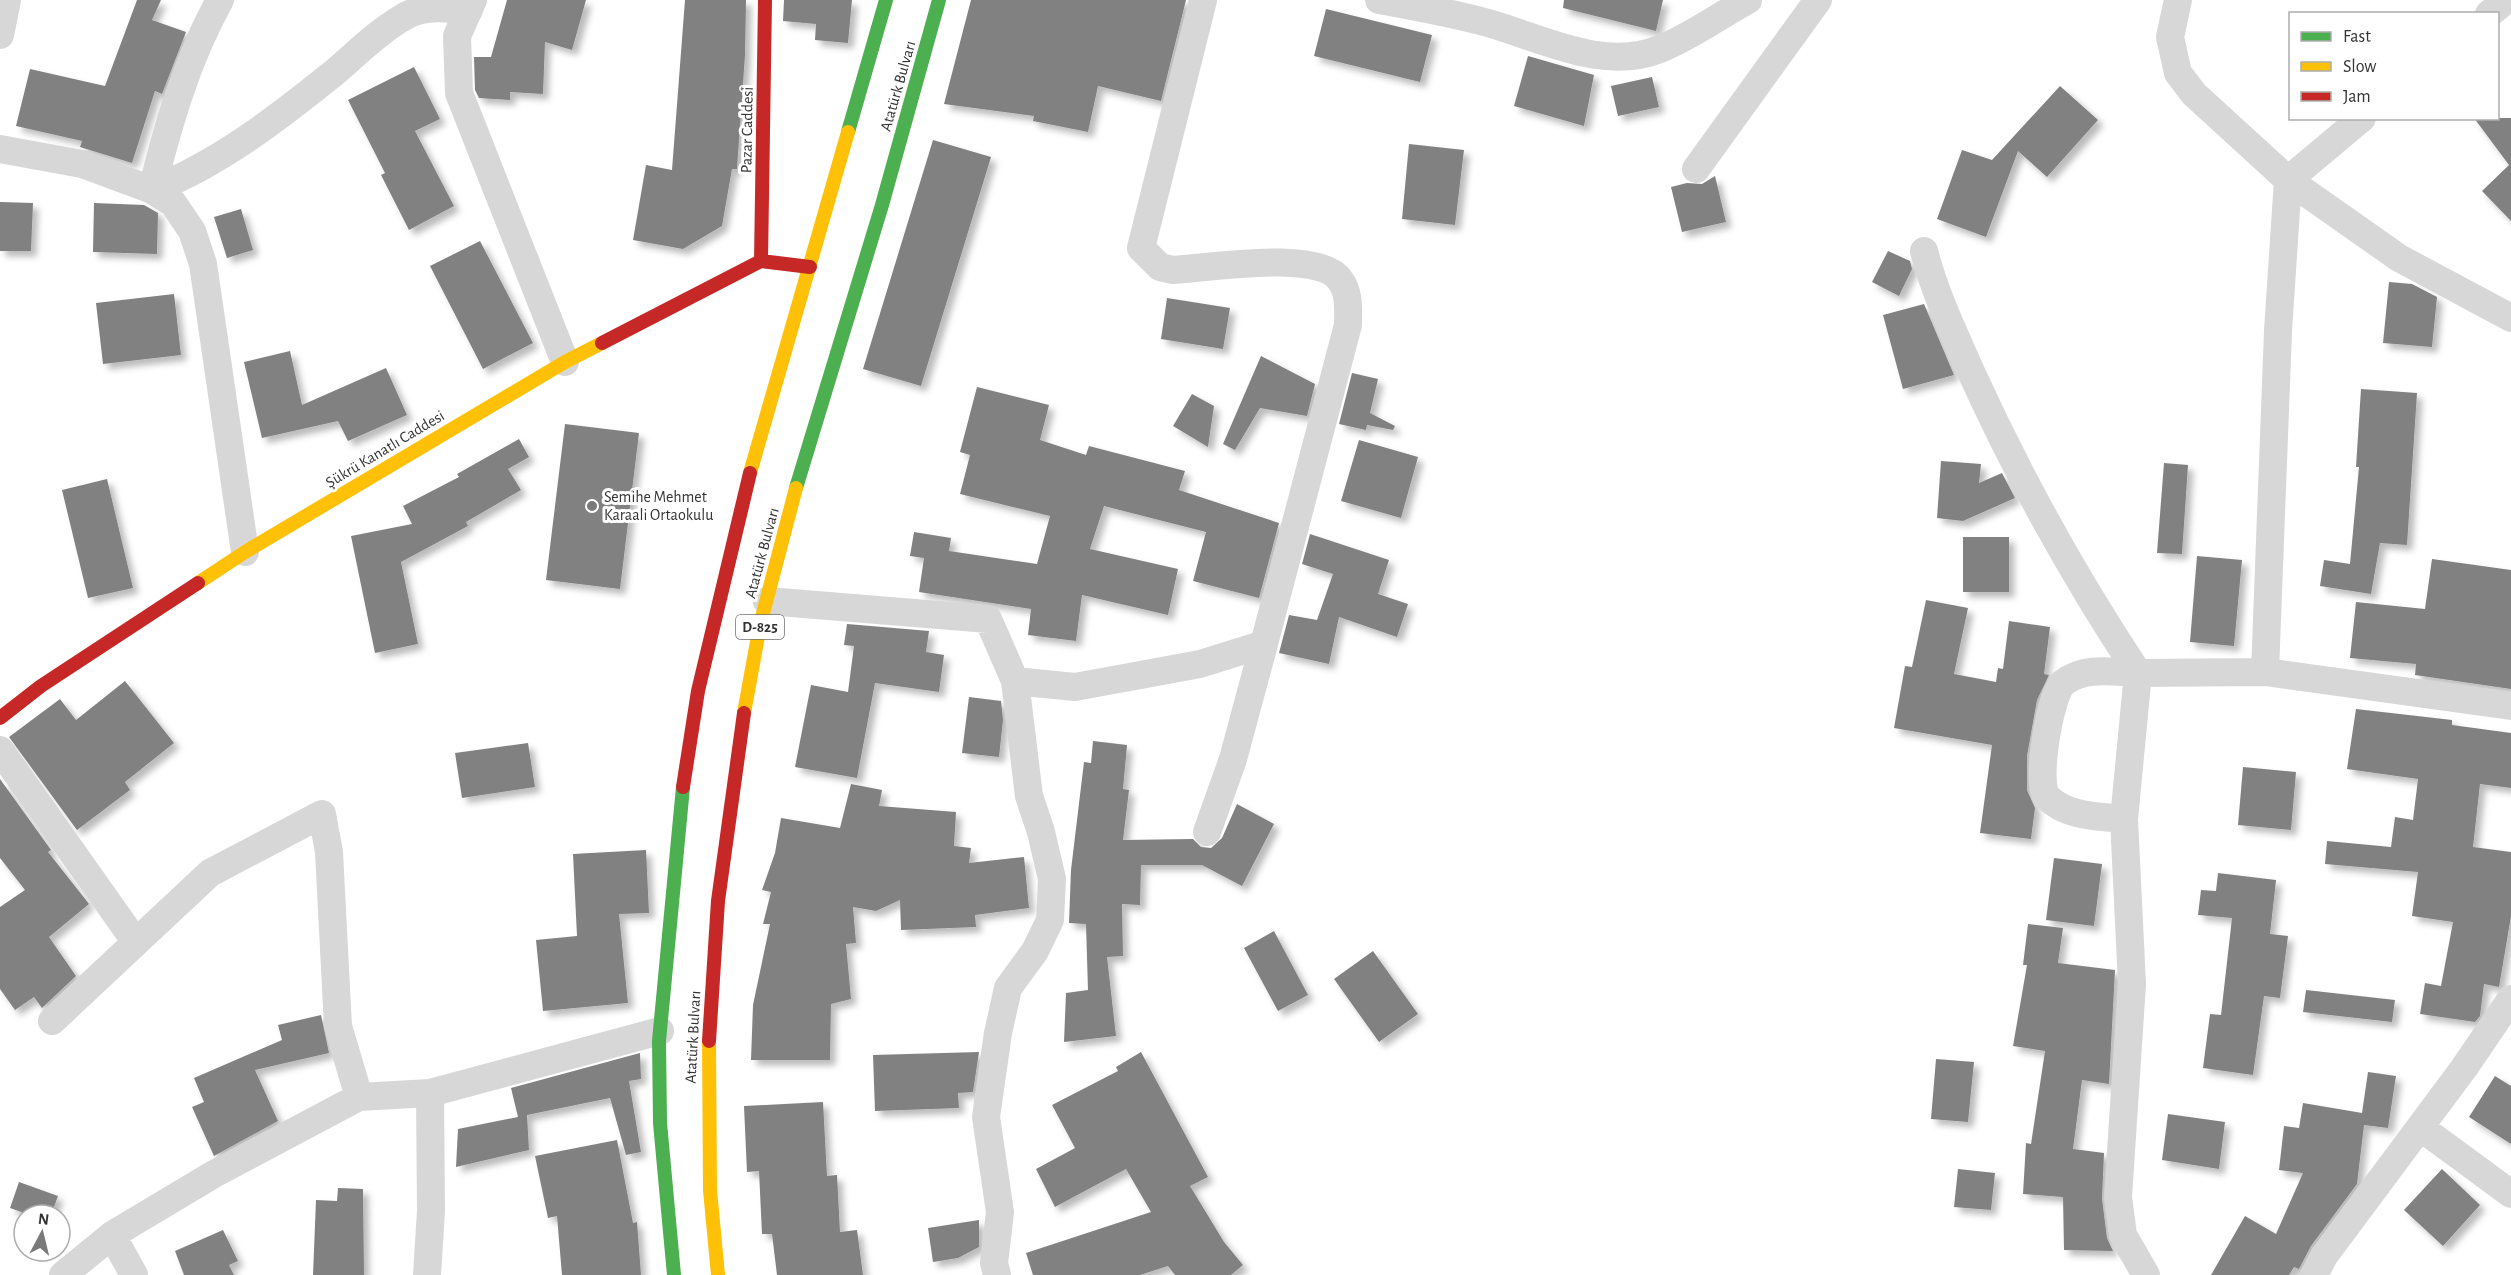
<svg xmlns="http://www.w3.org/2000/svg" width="2511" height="1275" font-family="'Alegreya Sans',sans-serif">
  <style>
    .building { fill: #818181; filter: url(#shadow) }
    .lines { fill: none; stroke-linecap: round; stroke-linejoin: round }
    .street { stroke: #d7d7d7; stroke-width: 28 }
    .fast { stroke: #4caf50; stroke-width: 14 }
    .slow { stroke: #ffc107; stroke-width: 14 }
    .jam { stroke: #c62828; stroke-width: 14 }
    .poi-dot { fill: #7a7a7a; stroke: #fff; stroke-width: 2 }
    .labels { text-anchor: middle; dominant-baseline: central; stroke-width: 6; stroke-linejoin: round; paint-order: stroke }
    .shield { fill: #fff; stroke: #707070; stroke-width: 1.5 }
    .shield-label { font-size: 15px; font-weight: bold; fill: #333 }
    .street-label { font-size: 16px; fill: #333; stroke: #fff }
    .poi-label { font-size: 16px; fill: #333; stroke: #fff; text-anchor: start }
  </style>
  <defs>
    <filter id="shadow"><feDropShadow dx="5.5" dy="5.5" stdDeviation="3" flood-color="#0004"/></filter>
  </defs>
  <rect width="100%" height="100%" fill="#fff"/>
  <path class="building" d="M 137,0 L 161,0 L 152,20 L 186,32 L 162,94 L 155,91 L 132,163 L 80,147 L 82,141 L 16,126 L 30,69 L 105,86 Z
    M 507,0 L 586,0 L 572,50 L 545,42 L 543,94 L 510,92 L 510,100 L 479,98 L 475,90 L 474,57 L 491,57 Z
    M 685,0 L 746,0 L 745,55 L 737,169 L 732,169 L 722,226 L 683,249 L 633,240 L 646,165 L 672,170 Z
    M 784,0 L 852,0 L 848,43 L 815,40 L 816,24 L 783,21 Z
    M 971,0 L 1186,0 L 1161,101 L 1098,86 L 1088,132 L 1033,121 L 1034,116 L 944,104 Z
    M 1564,0 L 1663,0 L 1656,31 L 1563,8 Z
    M 1326,9 L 1432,35 L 1420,82 L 1314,56 Z
    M 1528,56 L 1594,75 L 1584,126 L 1514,106 Z
    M 414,67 L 440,119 L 415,131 L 454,206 L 409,230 L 381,175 L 385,173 L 348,100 Z
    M 1652,77 L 1659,107 L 1618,116 L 1611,86 Z
    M 2060,86 L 2098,120 L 2047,177 L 2018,151 L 1986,237 L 1937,219 L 1962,150 L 1992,160 Z
    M 2474,118 L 2511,118 L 2511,221 L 2482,191 L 2509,165 Z
    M 933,140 L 991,157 L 921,386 L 863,369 Z
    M 1409,144 L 1464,150 L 1455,225 L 1402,219 Z
    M 1715,176 L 1726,222 L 1682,232 L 1671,187 L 1687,183 L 1702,184 Z
    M 0,202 L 33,203 L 31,251 L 0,251 Z
    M 94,203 L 144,205 L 158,213 L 157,254 L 93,252 Z
    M 241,209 L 253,250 L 227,258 L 214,217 Z
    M 480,241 L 533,343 L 483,369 L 430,266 Z
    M 1888,251 L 1910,261 L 1912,269 L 1899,296 L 1872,282 Z
    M 2389,282 L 2412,284 L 2437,297 L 2432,347 L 2383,343 Z
    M 174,294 L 181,355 L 103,364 L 96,303 Z
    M 1167,298 L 1230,308 L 1223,349 L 1161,339 Z
    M 1924,304 L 1954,375 L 1903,389 L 1883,315 Z
    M 290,351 L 302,405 L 386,368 L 407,415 L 348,441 L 338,421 L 262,438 L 244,362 Z
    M 1261,356 L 1315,384 L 1307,416 L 1260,408 L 1235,450 L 1223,444 Z
    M 1352,373 L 1378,379 L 1370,413 L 1395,426 L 1393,430 L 1367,425 L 1366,430 L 1339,424 Z
    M 977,387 L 1049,405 L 1040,440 L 1086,455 L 1089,446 L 1185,471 L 1179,490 L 1279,523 L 1259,598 L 1193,581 L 1206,532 L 1104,506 L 1090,549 L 1178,569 L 1168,615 L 1082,595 L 1076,641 L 1028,635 L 1031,609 L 919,592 L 924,558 L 910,556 L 914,532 L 951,538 L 949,551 L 1037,564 L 1050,516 L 960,494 L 970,455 L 960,452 Z
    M 2361,389 L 2417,393 L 2407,545 L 2380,543 L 2371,594 L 2320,586 L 2324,560 L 2350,564 L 2359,467 L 2356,467 Z
    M 1192,394 L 1214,406 L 1208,447 L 1173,426 Z
    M 565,424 L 639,433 L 620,589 L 546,580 Z
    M 519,439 L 529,457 L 508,469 L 521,490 L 466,522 L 468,526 L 401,562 L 418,644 L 375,653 L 351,536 L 412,524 L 403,506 L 459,477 L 457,474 Z
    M 1359,440 L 1418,457 L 1401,518 L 1341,501 Z
    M 1941,461 L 1981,464 L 1979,483 L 2002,473 L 2015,498 L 1963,521 L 1937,518 Z
    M 2164,463 L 2188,465 L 2182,554 L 2157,553 Z
    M 107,479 L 133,588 L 88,598 L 62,490 Z
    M 1310,534 L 1389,560 L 1378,594 L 1408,604 L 1397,637 L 1339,617 L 1329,664 L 1279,653 L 1289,615 L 1317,620 L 1333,574 L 1302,564 Z
    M 1963,537 L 2009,537 L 2009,592 L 1963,592 Z
    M 2197,556 L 2242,560 L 2234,646 L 2190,642 Z
    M 2432,559 L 2511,570 L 2511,689 L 2415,675 L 2416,664 L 2350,658 L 2356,602 L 2425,609 Z
    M 1926,600 L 1968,608 L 1954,674 L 1996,682 L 1998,668 L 2003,669 L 2009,621 L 2050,627 L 2044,674 L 2049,675 L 2037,700 L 2027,756 L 2027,790 L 2035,808 L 2031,839 L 1980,833 L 1992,745 L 1894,728 L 1905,666 L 1912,667 Z
    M 847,624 L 929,631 L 926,652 L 944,655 L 939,692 L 875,683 L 857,778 L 795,767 L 811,685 L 848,692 L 854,646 L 844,645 Z
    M 125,681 L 174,743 L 125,782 L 130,790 L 77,830 L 9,737 L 60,699 L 76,720 Z
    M 969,697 L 1001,701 L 1003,720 L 999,757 L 962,753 Z
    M 2356,709 L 2452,720 L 2452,725 L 2511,733 L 2511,788 L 2480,784 L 2473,847 L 2511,852 L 2511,916 L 2499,987 L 2484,984 L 2480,1016 L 2475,1022 L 2420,1014 L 2425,983 L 2441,986 L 2453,922 L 2412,916 L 2418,872 L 2325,864 L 2327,841 L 2391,847 L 2395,817 L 2413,820 L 2418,779 L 2347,769 Z
    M 1093,741 L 1127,745 L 1123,789 L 1129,790 L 1123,840 L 1193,839 L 1201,847 L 1211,848 L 1222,838 L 1237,804 L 1274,824 L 1242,886 L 1202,865 L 1141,865 L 1140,905 L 1122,904 L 1123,956 L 1107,957 L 1116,1036 L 1064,1042 L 1066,993 L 1088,990 L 1086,924 L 1069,923 L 1071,870 L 1084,762 L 1091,763 Z
    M 528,743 L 535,787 L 462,798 L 455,753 Z
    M 2243,767 L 2296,772 L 2291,830 L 2238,825 Z
    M 0,779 L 51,850 L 48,852 L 89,904 L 49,937 L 76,976 L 42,1008 L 34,997 L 15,1010 L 0,989 L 0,907 L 25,890 L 0,858 Z
    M 851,784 L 882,790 L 879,806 L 956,812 L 954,846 L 971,848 L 969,863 L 1024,857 L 1029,908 L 975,915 L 976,927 L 901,930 L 900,900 L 876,911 L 853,907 L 856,943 L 846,944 L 851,999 L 831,1004 L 830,1060 L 751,1060 L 753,1005 L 770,924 L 763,924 L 771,892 L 762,890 L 775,853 L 781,818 L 840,828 Z
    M 646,850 L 649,913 L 619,914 L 628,1003 L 543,1011 L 536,940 L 577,936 L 573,854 Z
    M 2054,858 L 2102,864 L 2094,926 L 2046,920 Z
    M 2218,873 L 2276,880 L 2270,934 L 2288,936 L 2280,998 L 2264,996 L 2253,1075 L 2203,1068 L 2210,1014 L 2221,1015 L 2232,918 L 2198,915 L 2201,890 L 2216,891 Z
    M 2028,924 L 2063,928 L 2058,963 L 2115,970 L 2109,1084 L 2082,1080 L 2073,1149 L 2104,1153 L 2102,1199 L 2107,1238 L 2113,1251 L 2064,1250 L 2063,1197 L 2023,1194 L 2026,1143 L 2031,1144 L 2045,1051 L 2013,1046 L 2027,965 L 2023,965 Z
    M 1274,931 L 1308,995 L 1278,1011 L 1244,948 Z
    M 1373,951 L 1418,1014 L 1379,1042 L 1334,979 Z
    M 2306,990 L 2395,1000 L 2392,1022 L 2303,1012 Z
    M 321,1015 L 329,1053 L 255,1070 L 278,1121 L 214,1156 L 192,1107 L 204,1102 L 194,1078 L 282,1040 L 278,1025 Z
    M 979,1052 L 973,1092 L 958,1093 L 959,1108 L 875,1111 L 873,1055 Z
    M 1141,1052 L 1208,1177 L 1190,1186 L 1224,1242 L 1243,1265 L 1231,1275 L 1175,1275 L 1168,1266 L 1140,1275 L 1033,1275 L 1026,1253 L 1151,1212 L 1126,1169 L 1055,1207 L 1036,1169 L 1075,1148 L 1052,1105 L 1118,1071 L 1116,1067 Z
    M 640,1053 L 641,1079 L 629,1081 L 641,1152 L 626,1155 L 610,1098 L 527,1115 L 529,1150 L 456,1167 L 458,1129 L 518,1117 L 511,1088 Z
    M 1936,1059 L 1974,1062 L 1968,1122 L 1931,1119 Z
    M 2368,1072 L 2396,1076 L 2388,1128 L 2364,1125 L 2357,1184 L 2311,1246 L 2299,1269 L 2294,1267 L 2289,1275 L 2211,1275 L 2245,1216 L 2276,1234 L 2303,1173 L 2279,1170 L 2284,1126 L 2299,1128 L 2303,1103 L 2362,1113 Z
    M 2495,1076 L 2511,1086 L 2511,1144 L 2469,1117 Z
    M 823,1102 L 827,1176 L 837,1175 L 840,1232 L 857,1230 L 863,1275 L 777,1275 L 772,1234 L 762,1234 L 759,1171 L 747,1172 L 744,1106 Z
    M 2168,1114 L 2225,1122 L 2219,1169 L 2162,1160 Z
    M 617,1140 L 633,1223 L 637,1222 L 641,1275 L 562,1275 L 557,1216 L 548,1218 L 535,1156 Z
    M 1958,1169 L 1995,1173 L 1991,1210 L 1954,1207 Z
    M 2442,1169 L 2480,1205 L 2443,1246 L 2404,1210 Z
    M 19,1182 L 58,1196 L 51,1215 L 30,1215 L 10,1208 Z
    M 338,1188 L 363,1189 L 364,1275 L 313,1275 L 316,1200 L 337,1201 Z
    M 979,1220 L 979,1247 L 958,1258 L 933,1262 L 928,1228 Z
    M 223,1230 L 238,1261 L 229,1265 L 234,1275 L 184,1275 L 175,1251 Z"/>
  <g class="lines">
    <path class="street" d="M 473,0 L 457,36 L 459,93 L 565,362
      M 1379,0 C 1418,7 1457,14 1495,25 C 1547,41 1606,71 1660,49 C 1690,37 1719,16 1748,0
      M 2178,0 L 2170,37 L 2178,73 L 2194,94 L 2288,180 L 2278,331 L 2265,672
      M 2489,14 L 2506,0
      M 0,35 L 7,0
      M 2362,118 L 2288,180 L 2399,258 L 2511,318
      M 0,149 L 82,164 L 152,190 L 173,203 L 192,231 L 203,264 L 245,552
      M 1696,169 L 1818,0
      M 152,190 C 219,164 279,117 335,72 C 356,54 378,32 402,18 C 422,5 446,7 468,12
      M 152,190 C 168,125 187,59 220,0
      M 1924,251 C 1935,294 1954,333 1972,374 C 2019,477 2075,578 2138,673 L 2265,672 L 2511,706
      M 767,601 L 988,619 L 1015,681 L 1029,796 L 1041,832 L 1052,879 L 1050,920 L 1035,951 L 1008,988 L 998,1033 L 986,1117 L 1000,1212 L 994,1263 L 997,1275
      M 1015,681 L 1075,687 L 1200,664 L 1264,644 L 1348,325 C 1348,310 1350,293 1340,280 C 1320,249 1208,268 1173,270 L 1160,267 L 1141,248 L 1203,0
      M 0,750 L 135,941
      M 2124,819 C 2098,816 2067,817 2047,797 C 2035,784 2050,694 2063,683 C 2085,666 2112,672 2138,673 L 2124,819 L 2132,984 L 2118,1197 L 2123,1235 L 2146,1275
      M 1207,832 L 1233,759 L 1264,644
      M 52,1021 L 210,873 L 322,814 L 329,852 L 338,1026 L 359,1097
      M 2420,1127 L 2511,1194
      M 112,1235 L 134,1275
      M 63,1275 L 112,1235 L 214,1174 L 359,1097 L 430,1093 L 660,1031
      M 427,1275 L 431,1211 L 430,1093
      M 2314,1275 L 2324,1256 L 2464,1068 L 2511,999"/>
    <path class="fast" d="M 848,132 L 886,0
      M 796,488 L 882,205 L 939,0
      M 674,1275 L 660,1123 L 659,1041 L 683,787"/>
    <path class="slow" d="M 750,473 L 848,132
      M 198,583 L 245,552 L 565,362 L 602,343
      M 744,713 L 760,625 L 796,488
      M 709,1041 L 710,1190 L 718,1275"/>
    <path class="jam" d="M 761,261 L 765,0
      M 602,343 L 761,261 L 810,267
      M 0,718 L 41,686 L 198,583
      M 683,787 L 698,691 L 750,473
      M 709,1041 L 718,901 L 744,713"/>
  </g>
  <circle class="poi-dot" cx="592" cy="506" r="6"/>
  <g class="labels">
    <rect class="shield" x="736" y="615" width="48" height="24" rx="4.5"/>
    <g class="shield-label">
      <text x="760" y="627">D-825</text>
    </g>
    <g class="street-label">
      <text transform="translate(898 86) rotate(-74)">Atatürk Bulvarı</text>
      <text transform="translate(747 130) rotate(-89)">Pazar Caddesi</text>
      <text transform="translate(385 449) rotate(-31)">Şükrü Kanatlı Caddesi</text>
      <text transform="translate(762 553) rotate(-75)">Atatürk Bulvarı</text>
      <text transform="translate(693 1037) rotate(-87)">Atatürk Bulvarı</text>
    </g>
    <g class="poi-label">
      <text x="604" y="497">Semihe Mehmet<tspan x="604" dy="18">Karaali Ortaokulu</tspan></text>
    </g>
  </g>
  <rect x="2289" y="12" width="210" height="108" fill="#ffffff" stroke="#adadad" stroke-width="1.5"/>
  <rect x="2301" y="32" width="30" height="9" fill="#4caf50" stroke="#adadad" stroke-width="1.5"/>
  <text x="2343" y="42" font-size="18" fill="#333333">Fast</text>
  <rect x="2301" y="62" width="30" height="9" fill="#ffc107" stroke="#adadad" stroke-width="1.5"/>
  <text x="2343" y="72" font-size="18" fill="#333333">Slow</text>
  <rect x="2301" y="92" width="30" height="9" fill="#c62828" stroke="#adadad" stroke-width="1.5"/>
  <text x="2343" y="102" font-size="18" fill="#333333">Jam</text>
  <g transform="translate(42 1233) rotate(7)"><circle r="28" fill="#ffffff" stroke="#adadad" stroke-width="1.5"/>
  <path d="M0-4.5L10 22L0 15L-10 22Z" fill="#7a7a7a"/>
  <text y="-9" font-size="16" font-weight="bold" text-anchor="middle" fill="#333333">N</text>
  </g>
</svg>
